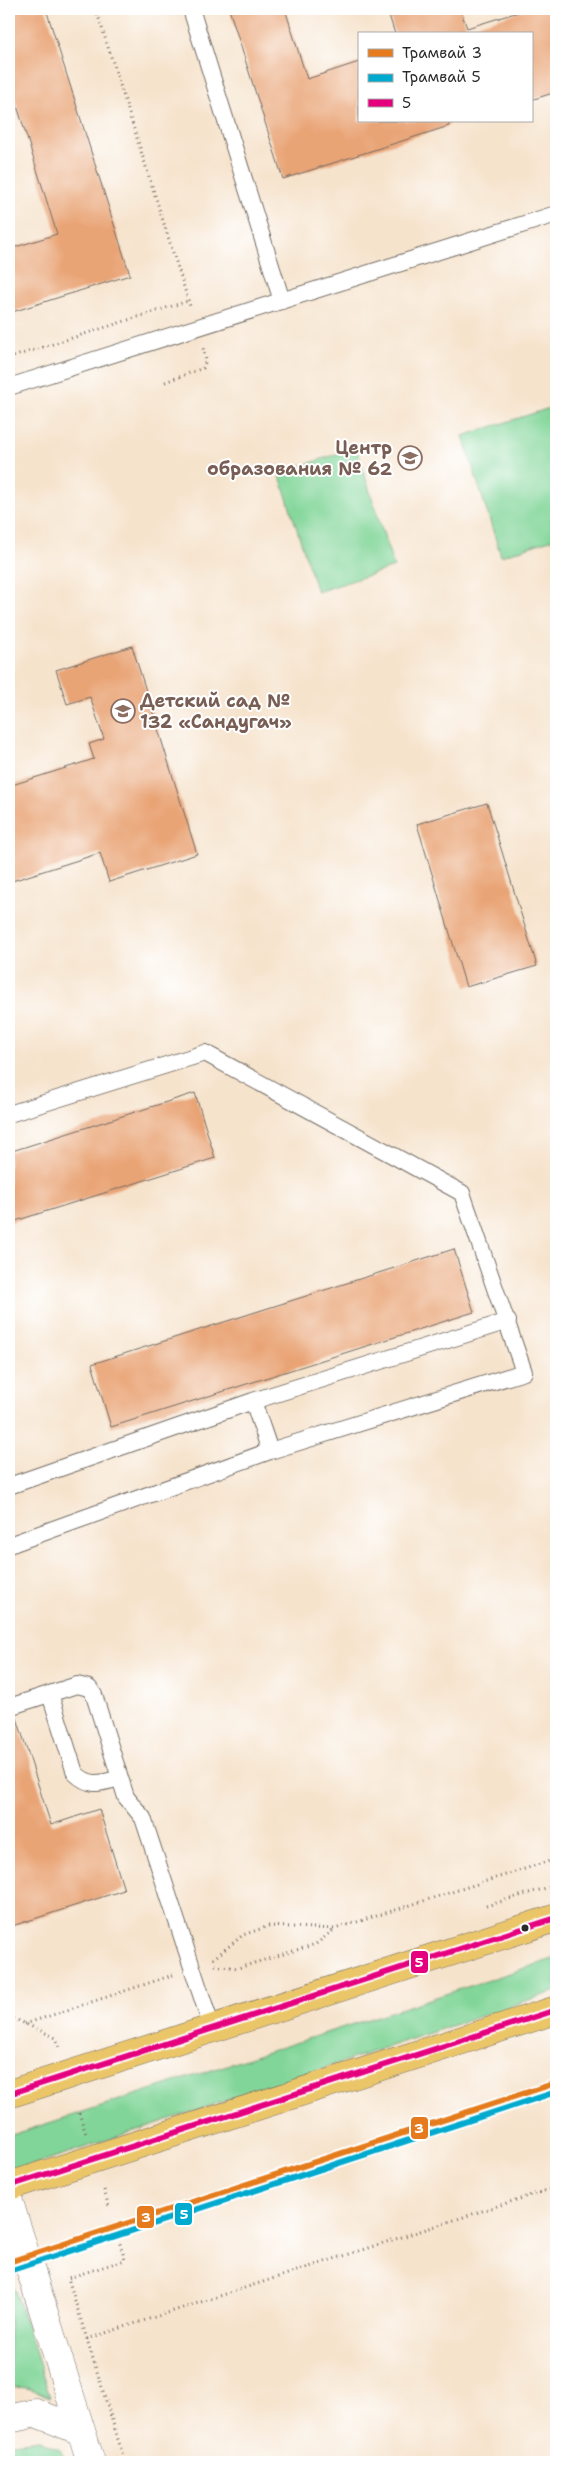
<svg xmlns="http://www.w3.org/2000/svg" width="565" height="2471" font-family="'Shantell Sans',sans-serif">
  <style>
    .green { fill: #81d598; stroke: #568062 }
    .building { fill: #e9a476 }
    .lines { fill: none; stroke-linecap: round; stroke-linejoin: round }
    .service-casing { stroke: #726b63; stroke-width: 18 }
    .tertiary-casing { stroke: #726b63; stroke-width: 29 }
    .primary-casing { stroke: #726b63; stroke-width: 29 }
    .path { stroke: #726b63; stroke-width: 3; stroke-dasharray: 1 4; stroke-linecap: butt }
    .service { stroke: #fff; stroke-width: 16 }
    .tertiary { stroke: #fff; stroke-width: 28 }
    .primary { stroke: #ebc669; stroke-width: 28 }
    .bus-1-casing { stroke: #fff; stroke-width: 10 }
    .bus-1 { stroke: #e5007d; stroke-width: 6 }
    .tram-1-casing { stroke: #fff; stroke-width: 10 }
    .tram-2-casing { stroke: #fff; stroke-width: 10 }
    .tram-1 { stroke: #e57b1c; stroke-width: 6 }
    .tram-2 { stroke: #00a9ce; stroke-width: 6 }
    .bus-dot { fill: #2b2b2b; stroke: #fff; stroke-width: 2 }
    .labels { text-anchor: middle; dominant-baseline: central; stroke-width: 4; stroke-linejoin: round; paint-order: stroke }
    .education-label { font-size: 18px; font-weight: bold; fill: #785e54; stroke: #fff; text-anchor: end }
    .line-badge { stroke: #fff; stroke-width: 2 }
    .badge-label { font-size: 14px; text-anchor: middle; font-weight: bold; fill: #fff }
  </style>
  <rect width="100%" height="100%" fill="#fff"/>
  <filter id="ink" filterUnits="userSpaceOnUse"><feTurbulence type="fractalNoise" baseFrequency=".02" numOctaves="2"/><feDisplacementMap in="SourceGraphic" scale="10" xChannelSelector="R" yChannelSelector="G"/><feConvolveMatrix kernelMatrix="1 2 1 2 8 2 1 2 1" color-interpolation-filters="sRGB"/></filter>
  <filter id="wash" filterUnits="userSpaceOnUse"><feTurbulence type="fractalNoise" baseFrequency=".0096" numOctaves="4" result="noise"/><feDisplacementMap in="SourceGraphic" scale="20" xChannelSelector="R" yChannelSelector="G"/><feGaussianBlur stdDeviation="1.12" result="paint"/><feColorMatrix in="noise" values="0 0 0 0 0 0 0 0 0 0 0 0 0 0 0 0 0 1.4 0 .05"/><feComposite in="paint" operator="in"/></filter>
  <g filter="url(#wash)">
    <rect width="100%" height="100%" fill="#f6e3cc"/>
    <path class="green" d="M 556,406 L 556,538 L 501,556 L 463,436 Z
      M 356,448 L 394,567 L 317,592 L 279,473 Z
      M 556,1958 L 556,1991 L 11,2172 L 9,2163 L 9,2136 Z
      M 9,2272 L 50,2397 C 36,2391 24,2384 9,2389 Z
      M 40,2440 L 60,2450 L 67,2462 L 9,2462 L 9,2445 L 11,2443 Z"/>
    <g id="blocks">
      <path class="building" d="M 9,9 L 46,9 L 130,275 L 9,313 L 9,249 L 57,234 L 9,80 Z
        M 229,9 L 285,9 L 307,79 L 359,62 L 359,121 L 449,121 L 449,126 L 283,179 Z
        M 387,9 L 460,9 L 467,28 L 528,9 L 556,9 L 556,92 L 531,100 L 531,34 L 395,34 Z
        M 132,646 L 197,854 L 109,882 L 100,853 L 9,882 L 9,786 L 94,759 L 89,744 L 104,739 L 90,697 L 67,704 L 56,670 Z
        M 487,803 L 537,966 L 466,987 L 417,824 Z
        M 195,1093 L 215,1158 L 9,1223 L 9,1152 Z
        M 454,1249 L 474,1312 L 111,1427 L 92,1364 Z
        M 16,1715 L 51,1825 L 99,1809 L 124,1890 L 9,1927 L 9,1717 Z"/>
    </g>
  </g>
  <g filter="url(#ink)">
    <use href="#blocks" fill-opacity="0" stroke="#726b63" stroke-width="1"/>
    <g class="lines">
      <g class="service-casing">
        <path id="service" d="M 191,9 L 282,301
          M 9,387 L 556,214
          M 9,1114 L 205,1053 L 462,1193 L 524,1372 L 270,1451 L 253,1401 L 508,1321
          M 9,1486 L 253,1401
          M 9,1545 L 270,1451
          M 50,1694 L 75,1773 C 90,1788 102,1783 120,1778
          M 9,1707 L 77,1685 L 89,1688 L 94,1695 L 126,1797 L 143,1818 L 212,2028"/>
      </g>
      <g class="tertiary-casing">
        <path id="tertiary" d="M 9,2202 L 91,2462
          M 9,2419 L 36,2413 L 81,2431"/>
      </g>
      <g class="primary-casing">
        <path id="primary" d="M 9,2094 L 556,1918
          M 9,2186 L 556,2010"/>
      </g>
      <path class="path" d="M 96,9 L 190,306
        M 9,358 L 188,301
        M 165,382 L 203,368 L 206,360 L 203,348
        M 486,1906 L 556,1885
        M 213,1959 L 243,1935 L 269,1926 L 335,1929 L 556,1859
        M 215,1965 L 238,1968 L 316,1944 L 335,1929
        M 9,2016 L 56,2038 L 60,2050
        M 25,2024 L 173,1975
        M 79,2113 L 86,2134
        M 104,2190 L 109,2207
        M 117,2234 L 125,2260 L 68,2278 L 125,2462
        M 87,2339 L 556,2187"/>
      <use href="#service" class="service"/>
      <use href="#tertiary" class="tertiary"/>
      <use href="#primary" class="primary"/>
      <g class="bus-1-casing">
        <path id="bus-1" d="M 9,2094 L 556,1918
          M 9,2186 L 556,2010"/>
      </g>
      <use href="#bus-1" class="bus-1"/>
      <g class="tram-1-casing">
        <path id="tram-1" d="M 9,2262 L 556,2083"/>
      </g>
      <g class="tram-2-casing">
        <path id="tram-2" d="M 12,2270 L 556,2092"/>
      </g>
      <use href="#tram-1" class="tram-1"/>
      <use href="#tram-2" class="tram-2"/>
    </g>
  </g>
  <defs>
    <g id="school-ring" transform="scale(1.25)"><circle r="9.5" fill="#fff" stroke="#8d6e63" stroke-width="1.5"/><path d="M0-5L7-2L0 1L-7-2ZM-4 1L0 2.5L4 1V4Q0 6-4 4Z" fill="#8d6e63"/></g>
  </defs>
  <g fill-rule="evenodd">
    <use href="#school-ring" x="410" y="458"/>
    <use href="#school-ring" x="123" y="711"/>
  </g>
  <circle class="bus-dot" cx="525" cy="1928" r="4.5"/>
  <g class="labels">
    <g class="education-label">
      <text x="392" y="448">Центр<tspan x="392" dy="21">образования № 62</tspan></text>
      <text x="140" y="701" text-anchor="start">Детский сад №<tspan x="140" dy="21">132 «Сандугач»</tspan></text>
    </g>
  </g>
  <g class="line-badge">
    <rect x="410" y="1950" width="19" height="24" rx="5" fill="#e5007d"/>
    <rect x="410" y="2116" width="19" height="24" rx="5" fill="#e57b1c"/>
    <rect x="174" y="2202" width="19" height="24" rx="5" fill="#00a9ce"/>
    <rect x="136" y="2205" width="19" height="24" rx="5" fill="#e57b1c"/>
  </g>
  <g class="badge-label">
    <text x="419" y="1967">5</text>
    <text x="419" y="2133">3</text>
    <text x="184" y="2219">5</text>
    <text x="146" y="2222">3</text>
  </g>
  <rect width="565" height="2471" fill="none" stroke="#fff" stroke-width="30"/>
  <rect x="358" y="32" width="175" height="90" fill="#ffffff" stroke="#aaaaaa"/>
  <rect x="368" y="49" width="25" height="8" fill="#e57b1c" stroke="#aaaaaa"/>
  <text x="402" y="58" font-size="15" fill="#2b2b2b">Трамвай 3</text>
  <rect x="368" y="74" width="25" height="8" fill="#00a9ce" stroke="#aaaaaa"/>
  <text x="402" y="82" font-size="15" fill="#2b2b2b">Трамвай 5</text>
  <rect x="368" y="99" width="25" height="8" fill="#e5007d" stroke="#aaaaaa"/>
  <text x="402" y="108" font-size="15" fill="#2b2b2b">5</text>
</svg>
